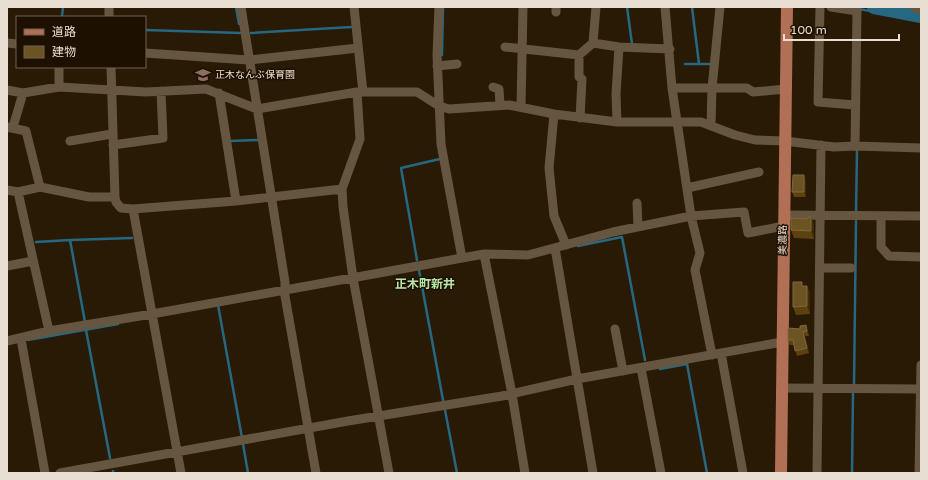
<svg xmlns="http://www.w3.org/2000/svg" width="928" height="480" font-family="'Varela Round','Noto Sans JP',sans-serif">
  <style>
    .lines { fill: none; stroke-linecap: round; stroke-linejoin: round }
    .stream { stroke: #266881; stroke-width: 2.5 }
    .river { stroke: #266881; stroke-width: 14 }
    .street { stroke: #67563f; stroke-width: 9 }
    .secondary { stroke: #67563f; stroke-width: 12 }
    .primary { stroke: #b17056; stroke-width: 12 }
    .wall { fill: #5d420f }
    .shaded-wall { fill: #422b02 }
    .building { fill: #6c5324; stroke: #80683f }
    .labels { text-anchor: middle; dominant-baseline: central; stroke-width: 3; stroke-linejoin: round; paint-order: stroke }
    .poi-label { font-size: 10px; fill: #e8ded1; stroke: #1e1000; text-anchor: start }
    .street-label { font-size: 10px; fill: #e8ded1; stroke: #1e1000 }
    .quarter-label { font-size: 12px; font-weight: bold; fill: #b6e7a7; stroke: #1e1000 }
  </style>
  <rect width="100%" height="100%" fill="#281a04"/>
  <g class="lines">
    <path class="stream" d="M 236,7 L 239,24
      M 627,7 L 632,44
      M 859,9 L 921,20
      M 62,17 L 63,7
      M 145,30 L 241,33
      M 251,33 L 351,27
      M 442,55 L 443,7
      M 685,64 L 699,64 L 692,7
      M 699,64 L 710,64
      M 229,141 L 258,140
      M 856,212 L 857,151
      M 70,240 L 132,238
      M 36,242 L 70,240 L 85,322
      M 578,246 L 622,237 L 645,360
      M 417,260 L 401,168 L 440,159
      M 419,270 L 443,400
      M 218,305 L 242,438
      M 86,330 L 110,458
      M 28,340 L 118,324
      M 660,369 L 687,364 L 707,473
      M 854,385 L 856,221
      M 445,410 L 457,473
      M 243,444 L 248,473
      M 113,471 L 113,473
      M 852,473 L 853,393"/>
    <path class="river" d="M 874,7 L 921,16"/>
    <path class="street" d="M 109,7 L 109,17
      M 241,7 L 285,282 L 285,296 L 316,473
      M 354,7 L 363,92
      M 439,7 L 437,55 L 441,144 L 462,258
      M 665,7 L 672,88 L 691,216 L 700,253 L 695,270 L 712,355
      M 820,7 L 818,102 L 855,105
      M 831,7 L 857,11 L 855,146 L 921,148
      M 556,12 L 556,7
      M 7,43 L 17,44
      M 593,43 L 596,7
      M 505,47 L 579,55 L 593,43 L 619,47 L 670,49
      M 145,53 L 249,60 L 358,48
      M 579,55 L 579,77 L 582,79 L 580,118
      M 437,66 L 457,64
      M 111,67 L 115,197 L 116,202 L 121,208 L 133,209 L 181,473
      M 59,87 L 59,67
      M 493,87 L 499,89 L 500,105
      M 672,88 L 747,88 L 753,92 L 786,89
      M 7,90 L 23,93 L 59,87 L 146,92 L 206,89 L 257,109 L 357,92 L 417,92 L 439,106 L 449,109 L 509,105 L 554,114 L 617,122 L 701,122 L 735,135 L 755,140 L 785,141 L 834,147 L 855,146
      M 357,92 L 360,139 L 342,189 L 343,207 L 353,278 L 389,473
      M 219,93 L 236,201
      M 521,107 L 523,7
      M 554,114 L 549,168 L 554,216 L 566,245
      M 617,122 L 616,94 L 619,47
      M 711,125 L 712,88 L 720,7
      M 7,127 L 26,131 L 40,187 L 18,192 L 7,190
      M 13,127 L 23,93
      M 70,141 L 112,134
      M 113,145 L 163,138 L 161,91
      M 40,187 L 89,197 L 115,197
      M 687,188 L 759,172
      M 18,192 L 49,331
      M 637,203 L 638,227
      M 133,209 L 236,201 L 342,189
      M 784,215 L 921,216
      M 881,216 L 881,247 L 889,256 L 921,257
      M 555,248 L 593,473
      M 484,254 L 512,394 L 525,473
      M 7,266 L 33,261
      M 820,268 L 851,268
      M 615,329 L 623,371
      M 21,339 L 45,473
      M 7,341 L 49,331 L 152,314 L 462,258 L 484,254 L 528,255 L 613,232 L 691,216 L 744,212 L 748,233 L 784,226
      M 721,353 L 743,473
      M 641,368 L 661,473
      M 782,388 L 921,389
      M 60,473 L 348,421 L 502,396 L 577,379 L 782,342
      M 817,473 L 821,145
      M 919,473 L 921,365"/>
    <path class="secondary" d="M 916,7 L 921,8"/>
    <path class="primary" d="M 781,473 L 787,7"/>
  </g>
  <path class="wall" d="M 806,181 L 806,197 L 794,197 L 792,192 Z
    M 811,217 L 814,225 L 814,239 L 794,238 L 791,230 L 807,219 Z
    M 803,286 L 807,286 L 810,294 L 810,314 L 796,315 L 793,307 Z
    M 806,325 L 809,336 L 805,336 L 809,353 L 797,356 L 794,345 L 790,345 L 788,340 Z"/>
  <path class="shaded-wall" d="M 804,175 L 806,181 L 806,197 L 804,192 Z
    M 811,217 L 814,225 L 814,239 L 811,231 Z
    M 807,286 L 810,294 L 810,314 L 807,306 Z
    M 803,332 L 805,336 L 809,353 L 807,348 Z"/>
  <path class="building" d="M 793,175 L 804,175 L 804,192 L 792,192 Z
    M 808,217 L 811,217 L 811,231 L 791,230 L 791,218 L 807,219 Z
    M 793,282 L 802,282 L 802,286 L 807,286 L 807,306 L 793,307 Z
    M 806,325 L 807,331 L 803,332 L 807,348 L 795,351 L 793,340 L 788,340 L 788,328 L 800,329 L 800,326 Z"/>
  <defs>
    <g id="school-bare" transform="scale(1.2)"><path d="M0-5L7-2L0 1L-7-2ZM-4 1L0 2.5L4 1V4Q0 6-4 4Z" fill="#8d6e63" stroke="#1e1000" stroke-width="2.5" paint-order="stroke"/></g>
  </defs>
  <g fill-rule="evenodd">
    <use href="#school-bare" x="203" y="75"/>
  </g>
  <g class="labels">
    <g class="poi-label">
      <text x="215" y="75">正木なんぶ保育園</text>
    </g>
    <g class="street-label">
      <text transform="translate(783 240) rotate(-89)">美濃路</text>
    </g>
    <g class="quarter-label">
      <text x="425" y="284">正木町新井</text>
    </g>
  </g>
  <rect width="928" height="480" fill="none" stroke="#e8ded1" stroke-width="16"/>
  <rect x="16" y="16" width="130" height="52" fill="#1e1000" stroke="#6f6254"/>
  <rect x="24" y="29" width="20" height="6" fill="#b17056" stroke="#6f6254"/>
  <text x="52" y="36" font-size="12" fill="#e8ded1">道路</text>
  <rect x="24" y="46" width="20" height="12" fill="#6c5324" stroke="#6f6254"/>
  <text x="52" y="56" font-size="12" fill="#e8ded1">建物</text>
  <path d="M784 34v6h115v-6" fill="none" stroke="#e8ded1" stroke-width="2"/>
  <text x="790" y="34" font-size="12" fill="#e8ded1" stroke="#1e1000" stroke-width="3" paint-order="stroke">100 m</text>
</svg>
